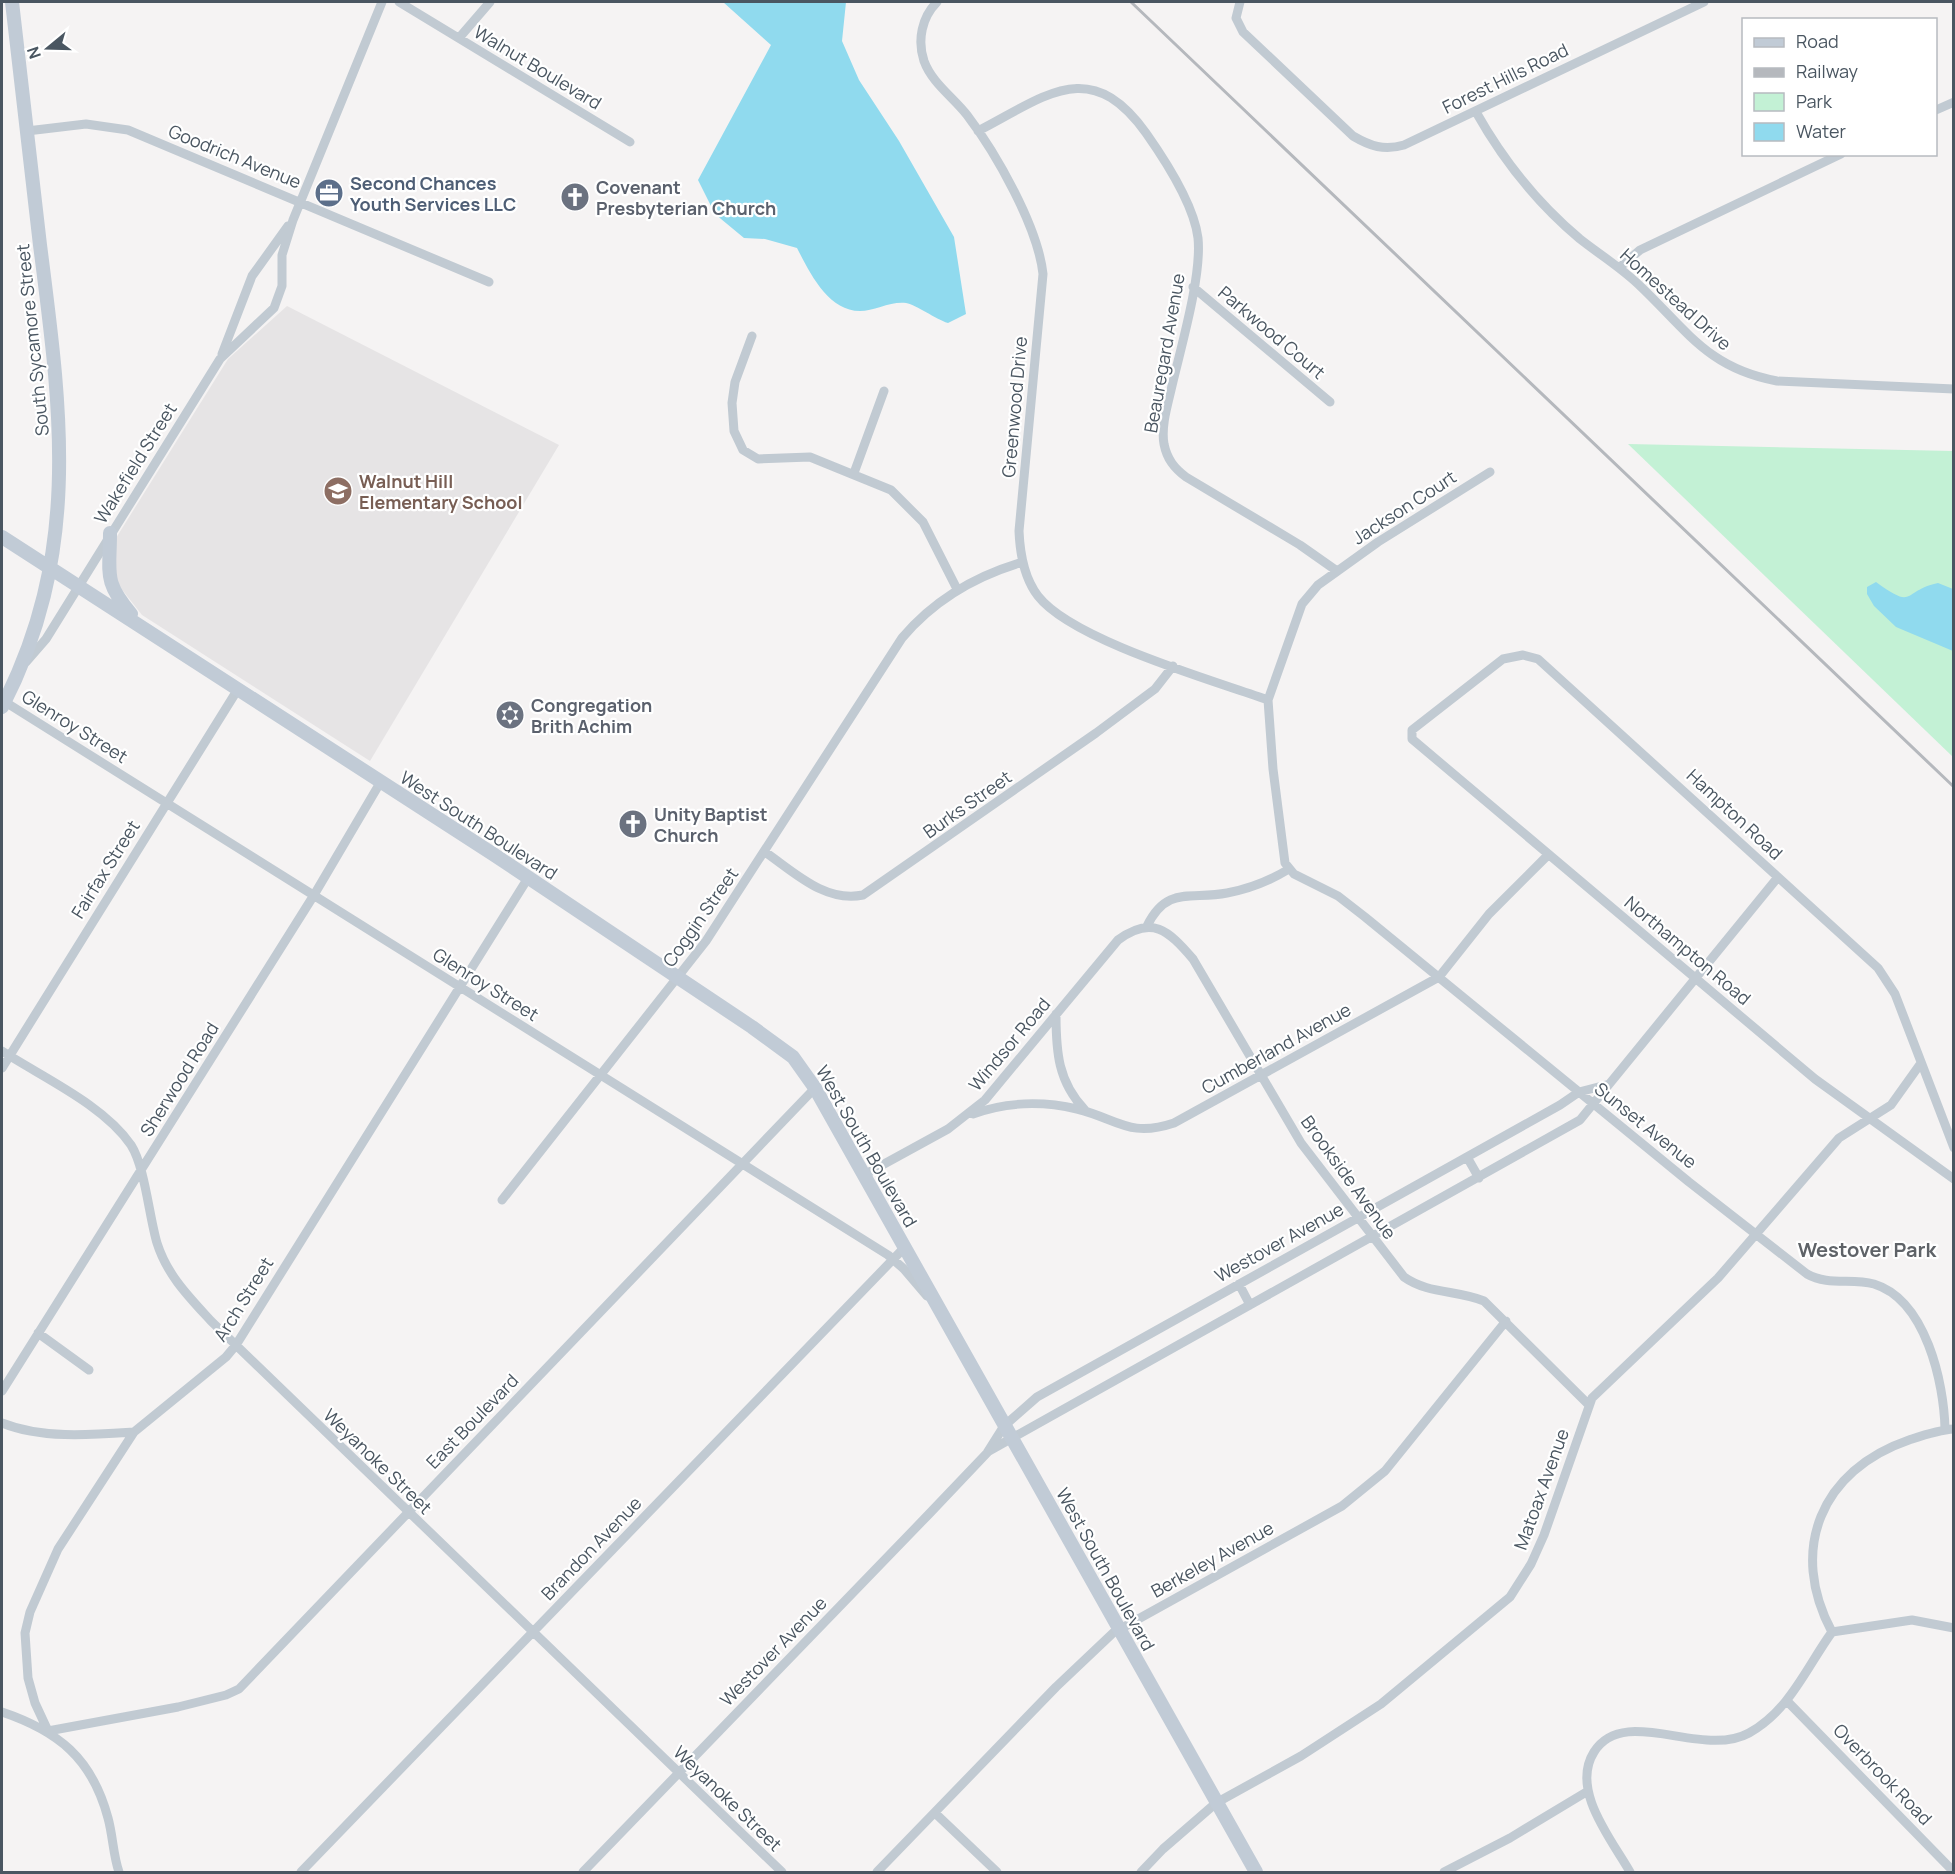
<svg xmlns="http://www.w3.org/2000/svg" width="1955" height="1874" font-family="Manrope,sans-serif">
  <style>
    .education { fill: #e6e4e5 }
    .green { fill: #c3f1d5 }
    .water { fill: #90daee }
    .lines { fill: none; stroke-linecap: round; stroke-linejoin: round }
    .street { stroke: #c1cad2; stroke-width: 9 }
    .secondary { stroke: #c1cbd6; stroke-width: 14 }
    .rail { stroke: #b5b8bd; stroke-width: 3 }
    .labels { text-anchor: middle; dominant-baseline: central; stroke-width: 4.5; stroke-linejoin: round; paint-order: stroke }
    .street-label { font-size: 18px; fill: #4a5661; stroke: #fff }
    .service-label { font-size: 18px; font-weight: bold; fill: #4e5e75; stroke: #fff; text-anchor: start }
    .worship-label { font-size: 18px; font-weight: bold; fill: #5b616d; stroke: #fff; text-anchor: start }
    .education-label { font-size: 18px; font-weight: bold; fill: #785e54; stroke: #fff; text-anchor: start }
    .neighbourhood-label { font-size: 20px; font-weight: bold; fill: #5f6368; stroke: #fff }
  </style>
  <rect width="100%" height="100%" fill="#f5f3f3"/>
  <path class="education" d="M 287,306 L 559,445 L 370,761 L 142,615 L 120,587 L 113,567 L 116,538 L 228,359 Z"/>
  <path class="green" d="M 1628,444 L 1953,451 L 1953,757 Z"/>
  <path class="water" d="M 723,2 L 846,2 L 842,41 L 859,80 L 899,141 L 954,237 L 966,314 L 948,323 C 935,319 917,305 906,303 C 891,301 874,311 860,311 C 828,311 810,273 797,248 L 765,239 L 744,238 L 715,214 L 698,180 L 771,45 Z
    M 1876,582 C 1916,611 1901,591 1938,583 L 1953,589 L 1953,651 L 1896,627 L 1874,606 L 1867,594 L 1867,587 Z"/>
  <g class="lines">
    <path class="street" d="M 399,2 L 630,142
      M 937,2 C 922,17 917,40 924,61 C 932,83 953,97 967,115 C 996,153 1038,227 1043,274 L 1019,531 C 1020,554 1024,578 1038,596 C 1072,640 1212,680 1268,700
      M 1240,2 L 1236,18 L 1243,32 L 1353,136 C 1370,146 1384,151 1404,145 L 1704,2
      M 459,38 L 490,2
      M 1936,110 L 1954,102
      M 1476,112 C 1503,160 1537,203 1580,239 C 1599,254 1620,267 1638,284 C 1687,330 1707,368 1777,381 L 1954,389
      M 27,131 L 86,124 L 128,130 L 489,282
      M 978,131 C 1046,96 1090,55 1146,133 C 1165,160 1194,205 1198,238 C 1202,277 1180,350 1171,390 C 1167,407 1161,427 1164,444 C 1167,459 1174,468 1186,477 L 1300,545 L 1337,571
      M 1619,268 L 1640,250 L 1841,154
      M 1193,287 L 1330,402
      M 752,336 L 735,382 L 732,403 L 734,431 L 743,450 L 758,459 L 810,457 L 891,490 L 923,522 L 957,589
      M 222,354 L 252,276 L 288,226
      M 1490,472 L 1378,542 L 1318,585 L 1302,604 L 1268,700 L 1273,769 L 1285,863 L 1294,874 L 1338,896 L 1365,917 L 1689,1182 L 1807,1274 C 1828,1286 1851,1278 1874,1284 C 1926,1300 1944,1383 1945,1429
      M 854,473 L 884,391
      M 26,662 L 46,639 L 220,359 L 274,308 L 282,286 L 282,255 L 293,220 L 382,2
      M 2,700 L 888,1255 L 904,1269 L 927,1296
      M 765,852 C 794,872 825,903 863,895 L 1096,733 L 1155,689 L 1173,666
      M 528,878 L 236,1345 L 226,1357 L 134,1432 L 58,1549 L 30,1612 L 25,1633 L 28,1678 L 35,1703 L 48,1731 L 178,1707 L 226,1695 L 239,1689 L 815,1088
      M 1147,926 C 1167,885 1191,900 1227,893 C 1248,889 1271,880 1289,869
      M 1056,1014 C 1056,1052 1058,1082 1085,1110
      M 2,1051 C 42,1077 104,1105 131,1145 C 145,1167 149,1216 157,1243 C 167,1275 189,1297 211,1321 L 782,1872
      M 2,1068 L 238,689
      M 973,1114 C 1006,1102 1043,1101 1077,1109 C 1118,1119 1129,1138 1174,1123 L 1439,977 L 1489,914 L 1548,855
      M 1954,1148 L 1895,994 L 1878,968 L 1538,659 L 1523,655 L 1503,659 L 1412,730 L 1412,739 L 1815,1079 L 1954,1179
      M 1467,1157 L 1479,1178
      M 864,1175 L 948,1129 L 985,1100 L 1118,940 C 1152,915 1168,930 1193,959 L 1301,1143 L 1404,1277 C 1428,1294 1457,1290 1484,1301 L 1589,1405
      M 502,1200 L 706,941 L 902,638 C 934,600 975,576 1023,562
      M 1239,1284 L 1250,1305
      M 38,1333 L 89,1370
      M 2,1391 L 314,895 L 380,783
      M 2,1423 C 42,1439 91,1435 134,1432
      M 989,1451 L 1580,1120 L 1778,877
      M 1832,1632 L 1912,1620 L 1954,1628
      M 1787,1701 L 1954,1872
      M 2,1712 C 58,1731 92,1758 108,1818 C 113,1836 113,1855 119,1872
      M 935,1813 L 997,1872
      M 301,1872 L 905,1247
      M 583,1872 L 929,1514 L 987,1453 L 1004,1426 L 1037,1397 L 1560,1105 L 1579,1092 L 1606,1085
      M 877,1872 L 1056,1687 L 1113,1633 L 1342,1506 L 1385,1471 L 1506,1321
      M 1141,1872 L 1163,1849 L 1216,1803 L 1301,1756 L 1381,1704 L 1510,1597 L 1531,1564 L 1544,1535 L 1592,1398 L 1718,1278 L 1839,1138 L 1891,1105 L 1921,1063
      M 1444,1872 L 1510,1838 L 1588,1791
      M 1630,1872 C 1612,1840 1570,1790 1594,1752 C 1624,1704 1702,1759 1749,1733 C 1790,1710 1806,1668 1832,1632 C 1788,1550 1821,1470 1909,1440 C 1924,1435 1938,1430 1954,1429"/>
    <path class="secondary" d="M 110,533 C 110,574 103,581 131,614
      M 2,537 L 493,854 L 752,1027 L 793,1057 L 815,1088 L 1256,1872
      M 2,707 C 82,552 61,410 40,245 C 31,164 21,83 12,2"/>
    <path class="rail" d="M 1131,2 L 1954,787"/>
  </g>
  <defs>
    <g id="office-disc" transform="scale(1.5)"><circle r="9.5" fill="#5c6f8a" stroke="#fff"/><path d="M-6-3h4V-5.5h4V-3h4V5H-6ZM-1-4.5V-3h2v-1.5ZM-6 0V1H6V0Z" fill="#fff"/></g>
    <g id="church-disc" transform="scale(1.5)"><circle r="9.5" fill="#6b7280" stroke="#fff"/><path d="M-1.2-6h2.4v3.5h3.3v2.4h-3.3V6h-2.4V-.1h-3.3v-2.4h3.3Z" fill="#fff"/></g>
    <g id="school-disc" transform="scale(1.5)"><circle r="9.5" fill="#8d6e63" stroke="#fff"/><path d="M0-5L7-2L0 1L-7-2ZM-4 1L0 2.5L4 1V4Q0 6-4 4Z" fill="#fff"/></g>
    <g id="synagogue-disc" transform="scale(1.5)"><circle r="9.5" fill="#6b7280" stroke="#fff"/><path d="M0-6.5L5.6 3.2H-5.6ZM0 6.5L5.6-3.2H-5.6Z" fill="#fff"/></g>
  </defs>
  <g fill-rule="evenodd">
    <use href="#office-disc" x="329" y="193"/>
    <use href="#church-disc" x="575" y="197"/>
    <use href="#school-disc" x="338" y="491"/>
    <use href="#synagogue-disc" x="510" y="715"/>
    <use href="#church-disc" x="633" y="824"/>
  </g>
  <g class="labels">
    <g class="street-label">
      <text transform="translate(538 67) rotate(31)">Walnut Boulevard</text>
      <text transform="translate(1505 78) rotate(-26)">Forest Hills Road</text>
      <text transform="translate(235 156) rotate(22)">Goodrich Avenue</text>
      <text transform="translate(1676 299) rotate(42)">Homestead Drive</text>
      <text transform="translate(1272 332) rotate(40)">Parkwood Court</text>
      <text transform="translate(32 340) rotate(-96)">South Sycamore Street</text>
      <text transform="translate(1164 353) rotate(-80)">Beauregard Avenue</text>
      <text transform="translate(1014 407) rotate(-85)">Greenwood Drive</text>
      <text transform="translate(135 463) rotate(-58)">Wakefield Street</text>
      <text transform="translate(1404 507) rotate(-33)">Jackson Court</text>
      <text transform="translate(75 726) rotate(32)">Glenroy Street</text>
      <text transform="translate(967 804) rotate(-35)">Burks Street</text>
      <text transform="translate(1735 814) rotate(43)">Hampton Road</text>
      <text transform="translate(479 825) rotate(33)">West South Boulevard</text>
      <text transform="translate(105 869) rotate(-58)">Fairfax Street</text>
      <text transform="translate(700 917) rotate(-55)">Coggin Street</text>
      <text transform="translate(1688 950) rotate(40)">Northampton Road</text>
      <text transform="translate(486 984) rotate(32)">Glenroy Street</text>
      <text transform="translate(1009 1044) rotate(-50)">Windsor Road</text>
      <text transform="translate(1276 1048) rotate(-29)">Cumberland Avenue</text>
      <text transform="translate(179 1079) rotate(-58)">Sherwood Road</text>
      <text transform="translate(1646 1125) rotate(39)">Sunset Avenue</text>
      <text transform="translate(867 1146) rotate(60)">West South Boulevard</text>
      <text transform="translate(1349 1177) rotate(54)">Brookside Avenue</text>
      <text transform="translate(1279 1242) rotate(-29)">Westover Avenue</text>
      <text transform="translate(243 1299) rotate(-58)">Arch Street</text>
      <text transform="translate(472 1421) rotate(-46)">East Boulevard</text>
      <text transform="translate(378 1461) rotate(44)">Weyanoke Street</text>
      <text transform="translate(1541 1489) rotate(-70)">Matoax Avenue</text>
      <text transform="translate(591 1548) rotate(-46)">Brandon Avenue</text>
      <text transform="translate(1212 1559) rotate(-29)">Berkeley Avenue</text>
      <text transform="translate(1106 1569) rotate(61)">West South Boulevard</text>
      <text transform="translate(773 1651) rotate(-46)">Westover Avenue</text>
      <text transform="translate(1883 1774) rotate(46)">Overbrook Road</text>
      <text transform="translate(728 1798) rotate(44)">Weyanoke Street</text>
    </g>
    <g class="service-label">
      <text x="350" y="183">Second Chances<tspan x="350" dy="21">Youth Services LLC</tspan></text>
    </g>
    <g class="worship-label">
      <text x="596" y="187">Covenant<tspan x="596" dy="21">Presbyterian Church</tspan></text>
      <text x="531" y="705">Congregation<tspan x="531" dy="21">Brith Achim</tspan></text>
      <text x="654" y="814">Unity Baptist<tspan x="654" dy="21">Church</tspan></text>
    </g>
    <g class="education-label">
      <text x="359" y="481">Walnut Hill<tspan x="359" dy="21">Elementary School</tspan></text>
    </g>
    <g class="neighbourhood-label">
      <text x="1867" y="1249">Westover Park</text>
    </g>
  </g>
  <rect width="1955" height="1874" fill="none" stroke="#4a5661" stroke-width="6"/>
  <rect x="1742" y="18" width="195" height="138" fill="#ffffff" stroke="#b7bbc0" stroke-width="1.5"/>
  <rect x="1754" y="38" width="30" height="9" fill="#c1cbd6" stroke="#b7bbc0" stroke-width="1.5"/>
  <text x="1796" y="48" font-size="18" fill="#4a5661">Road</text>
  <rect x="1754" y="68" width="30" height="9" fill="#b5b8bd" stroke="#b7bbc0" stroke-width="1.5"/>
  <text x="1796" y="78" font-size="18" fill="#4a5661">Railway</text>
  <rect x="1754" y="93" width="30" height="18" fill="#c3f1d5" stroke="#b7bbc0" stroke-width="1.5"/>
  <text x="1796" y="108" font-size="18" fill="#4a5661">Park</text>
  <rect x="1754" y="123" width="30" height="18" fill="#90daee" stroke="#b7bbc0" stroke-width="1.5"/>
  <text x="1796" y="138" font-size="18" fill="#4a5661">Water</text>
  <g transform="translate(48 48) rotate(251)" stroke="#ffffff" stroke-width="4.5" paint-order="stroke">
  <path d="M0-4.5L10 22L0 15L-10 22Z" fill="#4a5661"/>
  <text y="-9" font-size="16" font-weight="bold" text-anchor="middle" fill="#4a5661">N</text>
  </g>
</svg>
